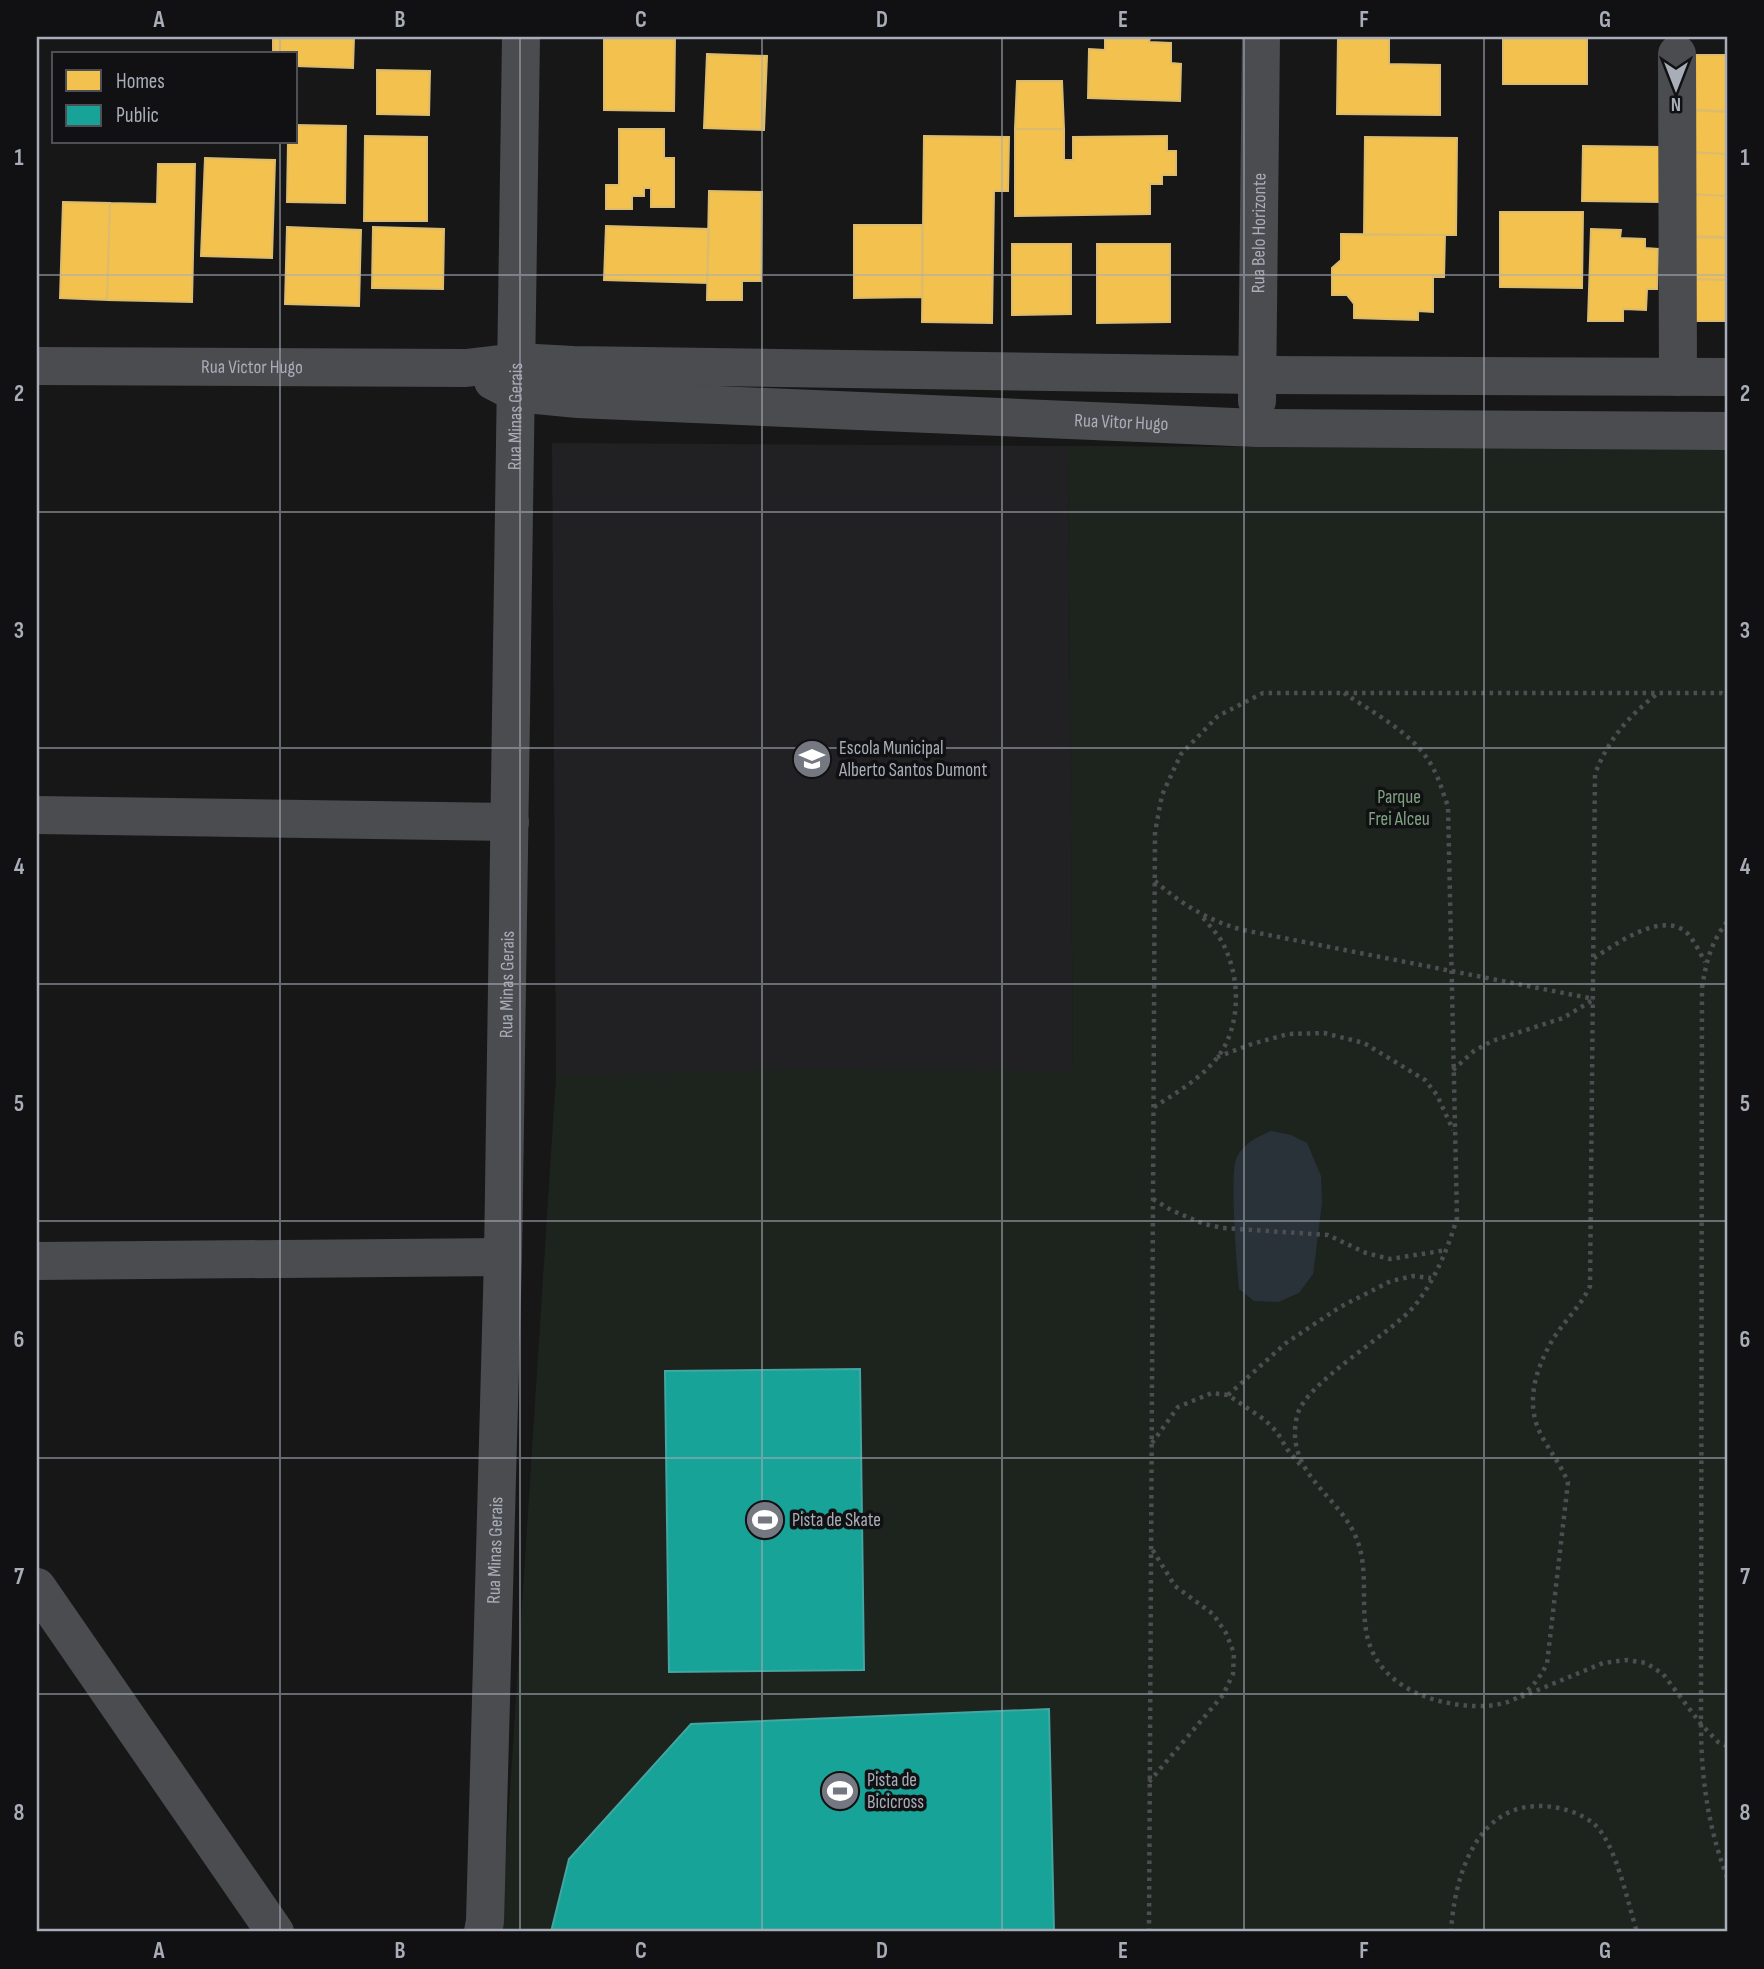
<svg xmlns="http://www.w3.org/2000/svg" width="1764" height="1969" font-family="'Sofia Sans Condensed',sans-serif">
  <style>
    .built { fill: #212123 }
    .green { fill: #1d241e }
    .water { fill: #2a3239 }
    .homes { fill: #f2c14e; stroke: #dcbb6e; stroke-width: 2 }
    .public { fill: #17a398; stroke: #42a6a2; stroke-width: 2 }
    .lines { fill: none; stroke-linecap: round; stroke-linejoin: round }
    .path { stroke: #4d4e52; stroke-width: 4.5; stroke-dasharray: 3.5 5; stroke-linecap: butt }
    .minor { stroke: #4b4c50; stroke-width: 38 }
    .grid { fill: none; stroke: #a8adb8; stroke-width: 2; stroke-opacity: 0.55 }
    .labels { text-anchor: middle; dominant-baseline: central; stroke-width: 7; stroke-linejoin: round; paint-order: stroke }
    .street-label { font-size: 19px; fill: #a8adb8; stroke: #111113 }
    .poi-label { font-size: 19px; fill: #a8adb8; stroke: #111113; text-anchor: start }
    .park-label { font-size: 19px; fill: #7fa381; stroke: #111113 }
    .neatline { fill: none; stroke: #a8adb8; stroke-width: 2.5 }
    .grid-label { font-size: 23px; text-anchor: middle; font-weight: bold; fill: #a8adb8 }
  </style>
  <rect width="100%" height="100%" fill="#171717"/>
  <path class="built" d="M 552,443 L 1068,446 L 1073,1072 L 556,1076 Z"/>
  <path class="green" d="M 1068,446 L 1727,449 L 1727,1932 L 1054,1932 L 1048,1709 L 691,1724 L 569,1859 L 551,1932 L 501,1932 L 556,1076 L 803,1069 L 1073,1071 Z"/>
  <path class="water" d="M 1271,1131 L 1291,1135 L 1307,1143 L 1321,1176 L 1322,1203 L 1313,1274 L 1299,1293 L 1278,1302 L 1254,1301 L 1239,1289 C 1237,1267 1229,1172 1237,1157 C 1244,1143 1257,1137 1271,1131 Z"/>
  <path class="homes" d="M 273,37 L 354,37 L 353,68 L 296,66 L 296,54 L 273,54 Z
    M 604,37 L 675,37 L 674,111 L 604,110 Z
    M 1105,37 L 1150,37 L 1149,42 L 1171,43 L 1171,63 L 1181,64 L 1180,101 L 1088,98 L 1089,49 L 1105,50 Z
    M 1338,37 L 1389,37 L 1389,64 L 1440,65 L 1440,115 L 1337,114 Z
    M 1503,37 L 1587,37 L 1587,84 L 1503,84 Z
    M 707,54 L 767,56 L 764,130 L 704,128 Z
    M 1689,55 L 1727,55 L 1727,111 L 1686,110 Z
    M 377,70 L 430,71 L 429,115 L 377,114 Z
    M 1017,81 L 1062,81 L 1064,129 L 1015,129 Z
    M 1687,110 L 1727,112 L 1727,154 L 1686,152 Z
    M 296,125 L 346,126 L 345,203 L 287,202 L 288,142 L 296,142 Z
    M 619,129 L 664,129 L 664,158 L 674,158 L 674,207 L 651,207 L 651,188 L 644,188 L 644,196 L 632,196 L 632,209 L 606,209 L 606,185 L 619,185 Z
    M 1015,129 L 1064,129 L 1064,160 L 1073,160 L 1073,137 L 1167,136 L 1167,151 L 1176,151 L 1176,175 L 1162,175 L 1162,184 L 1150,184 L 1150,214 L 1015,216 Z
    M 365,136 L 427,137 L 427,221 L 364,221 Z
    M 924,136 L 1009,137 L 1008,191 L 994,191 L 992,323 L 922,322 Z
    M 1365,137 L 1457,138 L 1456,235 L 1364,235 Z
    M 1583,146 L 1661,147 L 1660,202 L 1582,201 Z
    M 1687,152 L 1727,154 L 1727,196 L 1685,194 Z
    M 205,158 L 275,160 L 272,258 L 201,256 Z
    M 158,164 L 195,164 L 192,302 L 107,300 L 110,203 L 157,204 Z
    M 709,191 L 762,192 L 761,281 L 742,281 L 742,300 L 707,300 Z
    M 1687,194 L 1727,196 L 1727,237 L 1685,236 Z
    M 63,202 L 110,203 L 107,300 L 60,298 Z
    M 1500,212 L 1583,212 L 1582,288 L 1500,287 Z
    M 854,225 L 922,225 L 922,297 L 854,298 Z
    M 606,226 L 709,229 L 707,283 L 604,280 Z
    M 287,227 L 361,230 L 359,306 L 285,304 Z
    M 373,227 L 444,229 L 443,289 L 372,288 Z
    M 1591,229 L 1621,230 L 1620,238 L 1645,239 L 1645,248 L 1658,249 L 1657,289 L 1647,289 L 1646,310 L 1623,309 L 1623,321 L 1588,321 Z
    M 1341,234 L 1445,235 L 1444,277 L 1433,277 L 1433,312 L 1418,311 L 1418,320 L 1354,318 L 1354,304 L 1347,295 L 1332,295 L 1332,268 L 1341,260 Z
    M 1687,237 L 1727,238 L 1727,280 L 1686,279 Z
    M 1012,244 L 1071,244 L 1071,314 L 1012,315 Z
    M 1097,244 L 1170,244 L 1170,322 L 1097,323 Z
    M 1686,279 L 1727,280 L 1727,321 L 1685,321 Z"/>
  <path class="public" d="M 860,1369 L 864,1670 L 669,1672 L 665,1371 Z
    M 1049,1709 L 1054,1932 L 551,1932 L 569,1859 L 691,1724 Z"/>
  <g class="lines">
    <path class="path" d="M 1344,693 C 1375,714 1417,735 1434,770 C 1440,781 1443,794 1448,806 L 1457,1218 C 1448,1248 1436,1278 1416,1304 C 1392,1334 1305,1382 1297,1416 C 1284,1472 1336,1493 1355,1535 C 1369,1565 1361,1599 1366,1630 C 1374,1683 1427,1704 1474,1706 C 1511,1707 1530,1696 1547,1664 L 1568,1482 C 1561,1466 1552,1454 1544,1440 C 1523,1406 1535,1370 1553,1339 C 1565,1320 1581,1306 1590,1286 L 1595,774 C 1609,738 1628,717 1658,693
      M 1155,881 C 1181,904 1209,921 1243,930 L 1594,999
      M 1727,922 C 1711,942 1706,962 1702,988 L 1701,1724 C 1701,1777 1708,1827 1727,1877
      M 1594,958 C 1616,944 1664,909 1688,934 C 1695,942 1700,953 1705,962
      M 1217,1057 L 1252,1044 L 1288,1034 L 1324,1033 L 1364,1043 L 1425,1080 L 1437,1095 L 1453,1130
      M 1453,1070 L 1474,1051 L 1492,1041 L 1563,1018 L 1593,1000
      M 1154,1107 C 1176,1093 1200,1079 1217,1058 C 1242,1026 1241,975 1221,940 C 1215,931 1207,923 1201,915
      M 1153,1199 L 1171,1210 L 1204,1224 L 1223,1228 L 1328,1235 L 1366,1253 L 1390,1259 L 1447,1250
      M 1228,1395 L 1286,1343 L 1340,1307 L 1391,1281 L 1413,1276 L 1431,1278
      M 1152,1443 L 1178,1407 L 1212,1393 L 1228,1395 L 1265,1420 L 1277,1432 L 1287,1449 L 1303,1468
      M 1521,1697 L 1603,1663 L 1626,1660 L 1646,1663 L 1663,1674 L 1701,1724 L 1718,1742 L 1727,1746
      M 1149,1782 L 1223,1695 L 1233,1674 L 1234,1653 L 1226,1633 L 1213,1614 L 1175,1586 L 1152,1549
      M 1149,1932 L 1155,832 L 1162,795 L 1181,754 L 1218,716 L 1263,693 L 1721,693 L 1727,696
      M 1451,1932 C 1454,1879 1475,1806 1539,1806 C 1558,1806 1580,1812 1594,1824 C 1616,1843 1628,1904 1637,1932"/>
    <g class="minor">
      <path d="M 1677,54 L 1678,377"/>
      <path id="s1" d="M 37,366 L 466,368 L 517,362 L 573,365 L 1257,375 L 1727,377"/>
      <path id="s2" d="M 493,381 L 516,393 L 578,399 L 1257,428 L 1727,431"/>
      <path id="s3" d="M 1257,401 L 1261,37"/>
      <path d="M 37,815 L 510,822"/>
      <path d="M 37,1261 L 503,1257"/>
      <path d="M 37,1587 L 275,1932"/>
      <path id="s4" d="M 483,1932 L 485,1921 L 503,1257 L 521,37"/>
    </g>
  </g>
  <path class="grid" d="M 280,37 L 280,54M 520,37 L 520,1932M 762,37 L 762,1932M 1002,37 L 1002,1932M 1244,37 L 1244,1932M 1484,37 L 1484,1932M 280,142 L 280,1932M 37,275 L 1727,275M 37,512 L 1727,512M 37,748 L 1727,748M 37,984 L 1727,984M 37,1221 L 1727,1221M 37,1458 L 1727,1458M 37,1694 L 1727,1694"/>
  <defs>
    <g id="school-disc" transform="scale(2.0125)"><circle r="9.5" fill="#757880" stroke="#111113"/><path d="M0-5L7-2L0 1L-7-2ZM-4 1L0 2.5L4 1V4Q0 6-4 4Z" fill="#fff"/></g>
    <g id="stadium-disc" transform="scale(2.0125)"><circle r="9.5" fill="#757880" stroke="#111113"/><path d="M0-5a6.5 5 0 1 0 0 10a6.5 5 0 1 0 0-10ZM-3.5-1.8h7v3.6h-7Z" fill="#fff"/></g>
  </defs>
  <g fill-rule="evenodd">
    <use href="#school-disc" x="812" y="759"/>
    <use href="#stadium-disc" x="765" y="1520"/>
    <use href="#stadium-disc" x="840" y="1791"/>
  </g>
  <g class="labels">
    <g class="street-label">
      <text stroke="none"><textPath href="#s3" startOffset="168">Rua Belo Horizonte</textPath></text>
      <text stroke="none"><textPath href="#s1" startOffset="215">Rua Victor Hugo</textPath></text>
      <text stroke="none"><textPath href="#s4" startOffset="1516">Rua Minas Gerais</textPath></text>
      <text stroke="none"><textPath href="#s2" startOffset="632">Rua Vitor Hugo</textPath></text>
      <text stroke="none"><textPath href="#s4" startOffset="948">Rua Minas Gerais</textPath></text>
      <text stroke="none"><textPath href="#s4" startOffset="382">Rua Minas Gerais</textPath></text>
    </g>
    <g class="poi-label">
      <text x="839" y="748">Escola Municipal<tspan x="839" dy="22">Alberto Santos Dumont</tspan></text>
      <text x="792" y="1520">Pista de Skate</text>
      <text x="867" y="1780">Pista de<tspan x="867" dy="22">Bicicross</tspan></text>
    </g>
    <g class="park-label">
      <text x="1399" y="797">Parque<tspan x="1399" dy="22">Frei Alceu</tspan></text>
    </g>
  </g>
  <rect width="1764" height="1969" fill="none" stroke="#111113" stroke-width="77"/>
  <rect x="52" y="52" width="245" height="91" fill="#111113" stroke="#4d4f55" stroke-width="2"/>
  <rect x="66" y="70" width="35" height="21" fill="#f2c14e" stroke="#4d4f55" stroke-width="2"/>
  <text x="116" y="88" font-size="21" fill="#a8adb8">Homes</text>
  <rect x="66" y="105" width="35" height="21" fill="#17a398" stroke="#4d4f55" stroke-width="2"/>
  <text x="116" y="122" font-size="21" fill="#a8adb8">Public</text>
  <g transform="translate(1676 88) rotate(180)" stroke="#111113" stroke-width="5" paint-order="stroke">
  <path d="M0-5L12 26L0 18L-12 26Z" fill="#a8adb8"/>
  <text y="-10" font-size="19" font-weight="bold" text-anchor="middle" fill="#a8adb8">N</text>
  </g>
  <rect x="38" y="38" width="1688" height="1892" class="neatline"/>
  <g class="grid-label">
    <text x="159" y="27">A</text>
    <text x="400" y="27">B</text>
    <text x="641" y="27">C</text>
    <text x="882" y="27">D</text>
    <text x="1123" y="27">E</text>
    <text x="1364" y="27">F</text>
    <text x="1605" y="27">G</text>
    <text x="19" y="165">1</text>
    <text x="1745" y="165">1</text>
    <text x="19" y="401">2</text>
    <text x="1745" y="401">2</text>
    <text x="19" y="638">3</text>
    <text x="1745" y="638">3</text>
    <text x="19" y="874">4</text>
    <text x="1745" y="874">4</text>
    <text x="19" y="1111">5</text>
    <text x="1745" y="1111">5</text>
    <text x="19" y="1347">6</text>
    <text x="1745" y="1347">6</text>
    <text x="19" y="1584">7</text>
    <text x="1745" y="1584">7</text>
    <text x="19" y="1820">8</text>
    <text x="1745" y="1820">8</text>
    <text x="159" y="1958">A</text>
    <text x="400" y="1958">B</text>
    <text x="641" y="1958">C</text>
    <text x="882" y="1958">D</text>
    <text x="1123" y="1958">E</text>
    <text x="1364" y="1958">F</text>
    <text x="1605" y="1958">G</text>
  </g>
</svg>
